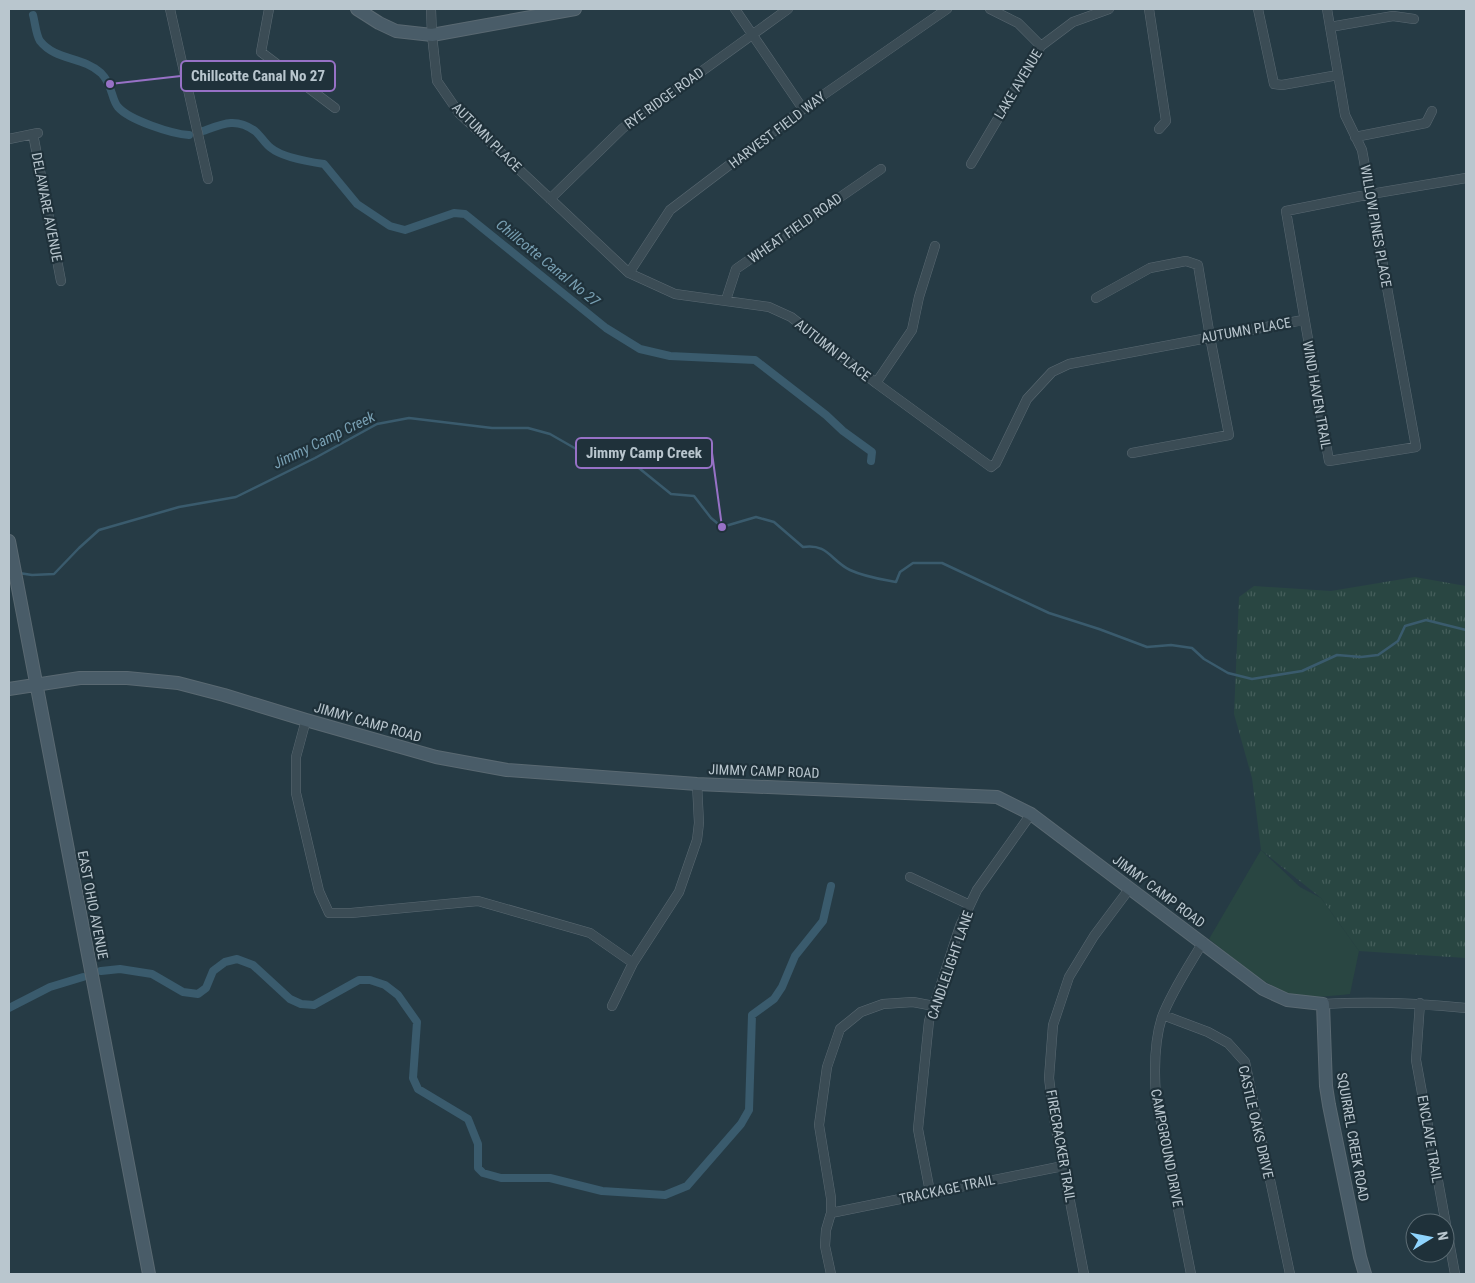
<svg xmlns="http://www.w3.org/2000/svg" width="1475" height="1283" font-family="'Roboto Condensed',sans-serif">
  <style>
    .grass { fill: url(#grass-tufts) }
    .park { fill: #294642 }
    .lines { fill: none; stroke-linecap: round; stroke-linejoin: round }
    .stream { stroke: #3a5b6d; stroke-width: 2.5 }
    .canal { stroke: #3a5b6d; stroke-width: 8 }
    .street-casing { stroke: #5a6972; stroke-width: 10 }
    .secondary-casing { stroke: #5a6972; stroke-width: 14 }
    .street { stroke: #3b4c55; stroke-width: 9 }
    .secondary { stroke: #495c68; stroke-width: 12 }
    .labels { text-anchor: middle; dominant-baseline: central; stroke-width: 4.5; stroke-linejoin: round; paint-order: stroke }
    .street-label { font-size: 14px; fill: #b9c6ce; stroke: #1f313a }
    .water-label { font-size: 15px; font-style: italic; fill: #789fb2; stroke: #1f313a }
    .leader { fill: none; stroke: #9771c6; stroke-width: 2 }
    .callout-dot { fill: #9771c6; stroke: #1f313a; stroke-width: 2 }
    .callout { fill: #1f313a; stroke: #9771c6; stroke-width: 2 }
    .callout-label { font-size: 15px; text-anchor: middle; font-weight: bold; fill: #b9c6ce }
  </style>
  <defs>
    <pattern id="grass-tufts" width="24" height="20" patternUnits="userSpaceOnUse" patternTransform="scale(1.25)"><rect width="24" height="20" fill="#294642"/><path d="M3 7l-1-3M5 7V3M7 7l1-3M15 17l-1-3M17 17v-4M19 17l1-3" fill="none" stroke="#465f5c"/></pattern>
  </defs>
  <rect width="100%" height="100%" fill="#263b45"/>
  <path class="grass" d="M 1415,577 L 1466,586 L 1466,958 L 1359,951 L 1321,898 L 1261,850 L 1252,778 L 1234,714 L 1239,597 L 1254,586 L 1331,591 Z"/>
  <path class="park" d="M 1261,850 L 1300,887 L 1321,898 L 1359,951 L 1350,994 C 1331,996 1311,999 1292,994 C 1266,988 1231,956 1209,939 Z"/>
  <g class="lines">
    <path class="stream" d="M 19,573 L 32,575 L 54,574 L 79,548 L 99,530 L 179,507 L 236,497 L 315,458 L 377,424 L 409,418 L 492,428 L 528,428 L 550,434 L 578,450 L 629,460 L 671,494 L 694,496 L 711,518 L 722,527 L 756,517 L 774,522 L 803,547 C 828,543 831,561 850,570 C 865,577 880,579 896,582 L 900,572 L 913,563 L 942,563 L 1049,613 L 1099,629 L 1147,647 L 1171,645 L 1192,648 L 1204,659 L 1228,673 L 1252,679 L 1302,671 L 1337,655 L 1361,657 L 1378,655 L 1398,641 L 1405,626 L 1426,620 L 1466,630"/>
    <path class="canal" d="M 33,15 C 35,22 36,35 40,41 C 56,61 82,56 101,73 C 113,85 111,99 118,107 C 129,120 172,134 189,135
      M 203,131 C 222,124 236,117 255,131 C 261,136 265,144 271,148 C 282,157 310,162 324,164 L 357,204 L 390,226 L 405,230 L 454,213 L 465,214 L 606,328 L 640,349 L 670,356 L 755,360 L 826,415 L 843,431 L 872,452 L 871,461
      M 101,971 L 120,969 L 152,974 L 183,992 L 198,994 L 206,988 L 213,971 L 225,962 L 237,959 L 253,965 L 290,999 L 301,1004 L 314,1005 L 359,980 L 370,980 L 385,985 L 398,995 L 417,1022 L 413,1078 L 418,1089 L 468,1119 L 478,1144 L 478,1168 L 483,1173 L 501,1178 L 550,1178 L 602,1191 L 665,1195 L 687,1186 L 741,1124 L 749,1110 L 752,1015 L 774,999 L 782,987 L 795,956 L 823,921 L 831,886
      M 9,1008 L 50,987 L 83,977"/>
    <g class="street-casing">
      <path id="street" d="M 170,9 L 208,179
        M 269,9 L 261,52 L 335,108
        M 431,9 L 432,35 L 437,81 L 459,113 L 629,273 L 675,294 L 769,307 L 791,317 L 876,383 L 991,467 L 996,463 L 1027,399 L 1052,372 L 1069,364 L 1303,320
        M 735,9 L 803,109
        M 990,9 L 1018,23 L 1041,46
        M 1149,9 L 1166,121 L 1159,129
        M 1258,9 L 1274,84 L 1282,85 L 1338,75
        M 1327,9 L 1345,115 L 1362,150 L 1416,447 L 1329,461 L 1286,211 L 1371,194 L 1466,178
        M 1330,27 L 1393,16 L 1414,19
        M 33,134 L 61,281
        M 1355,137 L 1426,123 L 1432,111
        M 9,139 L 38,133
        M 971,164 L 1041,46 L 1073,22 L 1109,9
        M 550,199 L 623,128 L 788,9
        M 629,273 L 670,210 L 803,109 L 947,9
        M 1096,298 L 1150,268 L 1186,261 L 1198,265 L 1210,337 L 1229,435 L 1132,453
        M 726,300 L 736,269 L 881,169
        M 876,383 L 912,330 L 919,297 L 935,246
        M 306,720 L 296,757 L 296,793 L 319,891 L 329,913 L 351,913 L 478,901 L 590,933 L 633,963 L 679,892 L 697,840 L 699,823 L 697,784
        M 910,877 L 970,905
        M 1420,1003 L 1416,1060 L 1455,1274
        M 1323,1004 C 1371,1001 1418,1003 1466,1008
        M 612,1006 L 633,963
        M 1163,1015 L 1208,1032 L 1228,1043 L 1245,1062 L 1290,1274
        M 930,1192 L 918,1129 L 929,1021 L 960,926 L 977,890 L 1031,814
        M 831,1213 L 1063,1166
        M 831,1274 L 825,1246 L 826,1230 L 831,1213 L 831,1198 L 819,1125 L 827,1067 L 840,1029 L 861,1012 L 883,1004 L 913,1002 L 934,1006
        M 1084,1274 L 1054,1118 L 1049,1078 L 1053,1025 L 1069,977 L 1094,936 L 1130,888
        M 1191,1274 L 1156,1097 C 1154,1070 1154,1042 1162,1017 C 1172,991 1189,966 1203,942"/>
    </g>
    <g class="secondary-casing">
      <path id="secondary" d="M 357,9 L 379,23 L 396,31 L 432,35 L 575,9
        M 9,541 L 149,1274
        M 9,689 L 80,678 L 127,678 L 178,683 L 224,695 L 306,720 L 436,757 L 507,770 L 697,784 L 997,797 L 1031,814 L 1263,989 L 1287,1000 L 1323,1004 L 1326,1086 L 1329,1105 L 1360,1257 L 1365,1274"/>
    </g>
    <use href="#street" class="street"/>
    <use href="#secondary" class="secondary"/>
  </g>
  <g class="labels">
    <g class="street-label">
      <text transform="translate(1018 84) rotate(-59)">LAKE AVENUE</text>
      <text transform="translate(664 98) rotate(-36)">RYE RIDGE ROAD</text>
      <text transform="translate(777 130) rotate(-37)">HARVEST FIELD WAY</text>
      <text transform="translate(487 137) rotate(45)">AUTUMN PLACE</text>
      <text transform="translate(47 207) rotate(79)">DELAWARE AVENUE</text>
      <text transform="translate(1376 226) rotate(80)">WILLOW PINES PLACE</text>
      <text transform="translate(795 228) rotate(-35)">WHEAT FIELD ROAD</text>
      <text transform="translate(1246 330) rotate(-10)">AUTUMN PLACE</text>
      <text transform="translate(833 350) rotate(38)">AUTUMN PLACE</text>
      <text transform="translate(1317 395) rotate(80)">WIND HAVEN TRAIL</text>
      <text transform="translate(368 722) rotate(16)">JIMMY CAMP ROAD</text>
      <text transform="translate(764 771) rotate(2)">JIMMY CAMP ROAD</text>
      <text transform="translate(1159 891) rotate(37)">JIMMY CAMP ROAD</text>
      <text transform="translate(93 905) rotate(79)">EAST OHIO AVENUE</text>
      <text transform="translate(950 965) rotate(-71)">CANDLELIGHT LANE</text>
      <text transform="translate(1256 1122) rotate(77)">CASTLE OAKS DRIVE</text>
      <text transform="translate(1353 1137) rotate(80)">SQUIRREL CREEK ROAD</text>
      <text transform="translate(1430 1139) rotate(80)">ENCLAVE TRAIL</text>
      <text transform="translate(1061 1146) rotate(80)">FIRECRACKER TRAIL</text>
      <text transform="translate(1167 1148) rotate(79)">CAMPGROUND DRIVE</text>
      <text transform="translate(947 1189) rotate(-12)">TRACKAGE TRAIL</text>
    </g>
    <g class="water-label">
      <text transform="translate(548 263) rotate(39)">Chillcotte Canal No 27</text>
      <text transform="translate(324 440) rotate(-26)">Jimmy Camp Creek</text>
    </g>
  </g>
  <path class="leader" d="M110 84L181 76M722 527L712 453"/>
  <g class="callout-dot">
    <circle cx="110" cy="84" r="5"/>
    <circle cx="722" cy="527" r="5"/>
  </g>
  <g class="callout">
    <rect x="181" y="61" width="154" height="30" rx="5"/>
    <rect x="576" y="438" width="136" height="30" rx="5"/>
  </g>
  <g class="callout-label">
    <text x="258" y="81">Chillcotte Canal No 27</text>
    <text x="644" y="458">Jimmy Camp Creek</text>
  </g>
  <rect width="1475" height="1283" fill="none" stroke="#b9c6ce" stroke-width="20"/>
  <g transform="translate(1430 1238) rotate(80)"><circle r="24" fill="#1f313a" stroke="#5d6d75"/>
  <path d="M0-4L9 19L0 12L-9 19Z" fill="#8fd4fd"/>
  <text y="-8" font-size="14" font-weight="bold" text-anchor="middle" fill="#b9c6ce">N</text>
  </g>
</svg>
